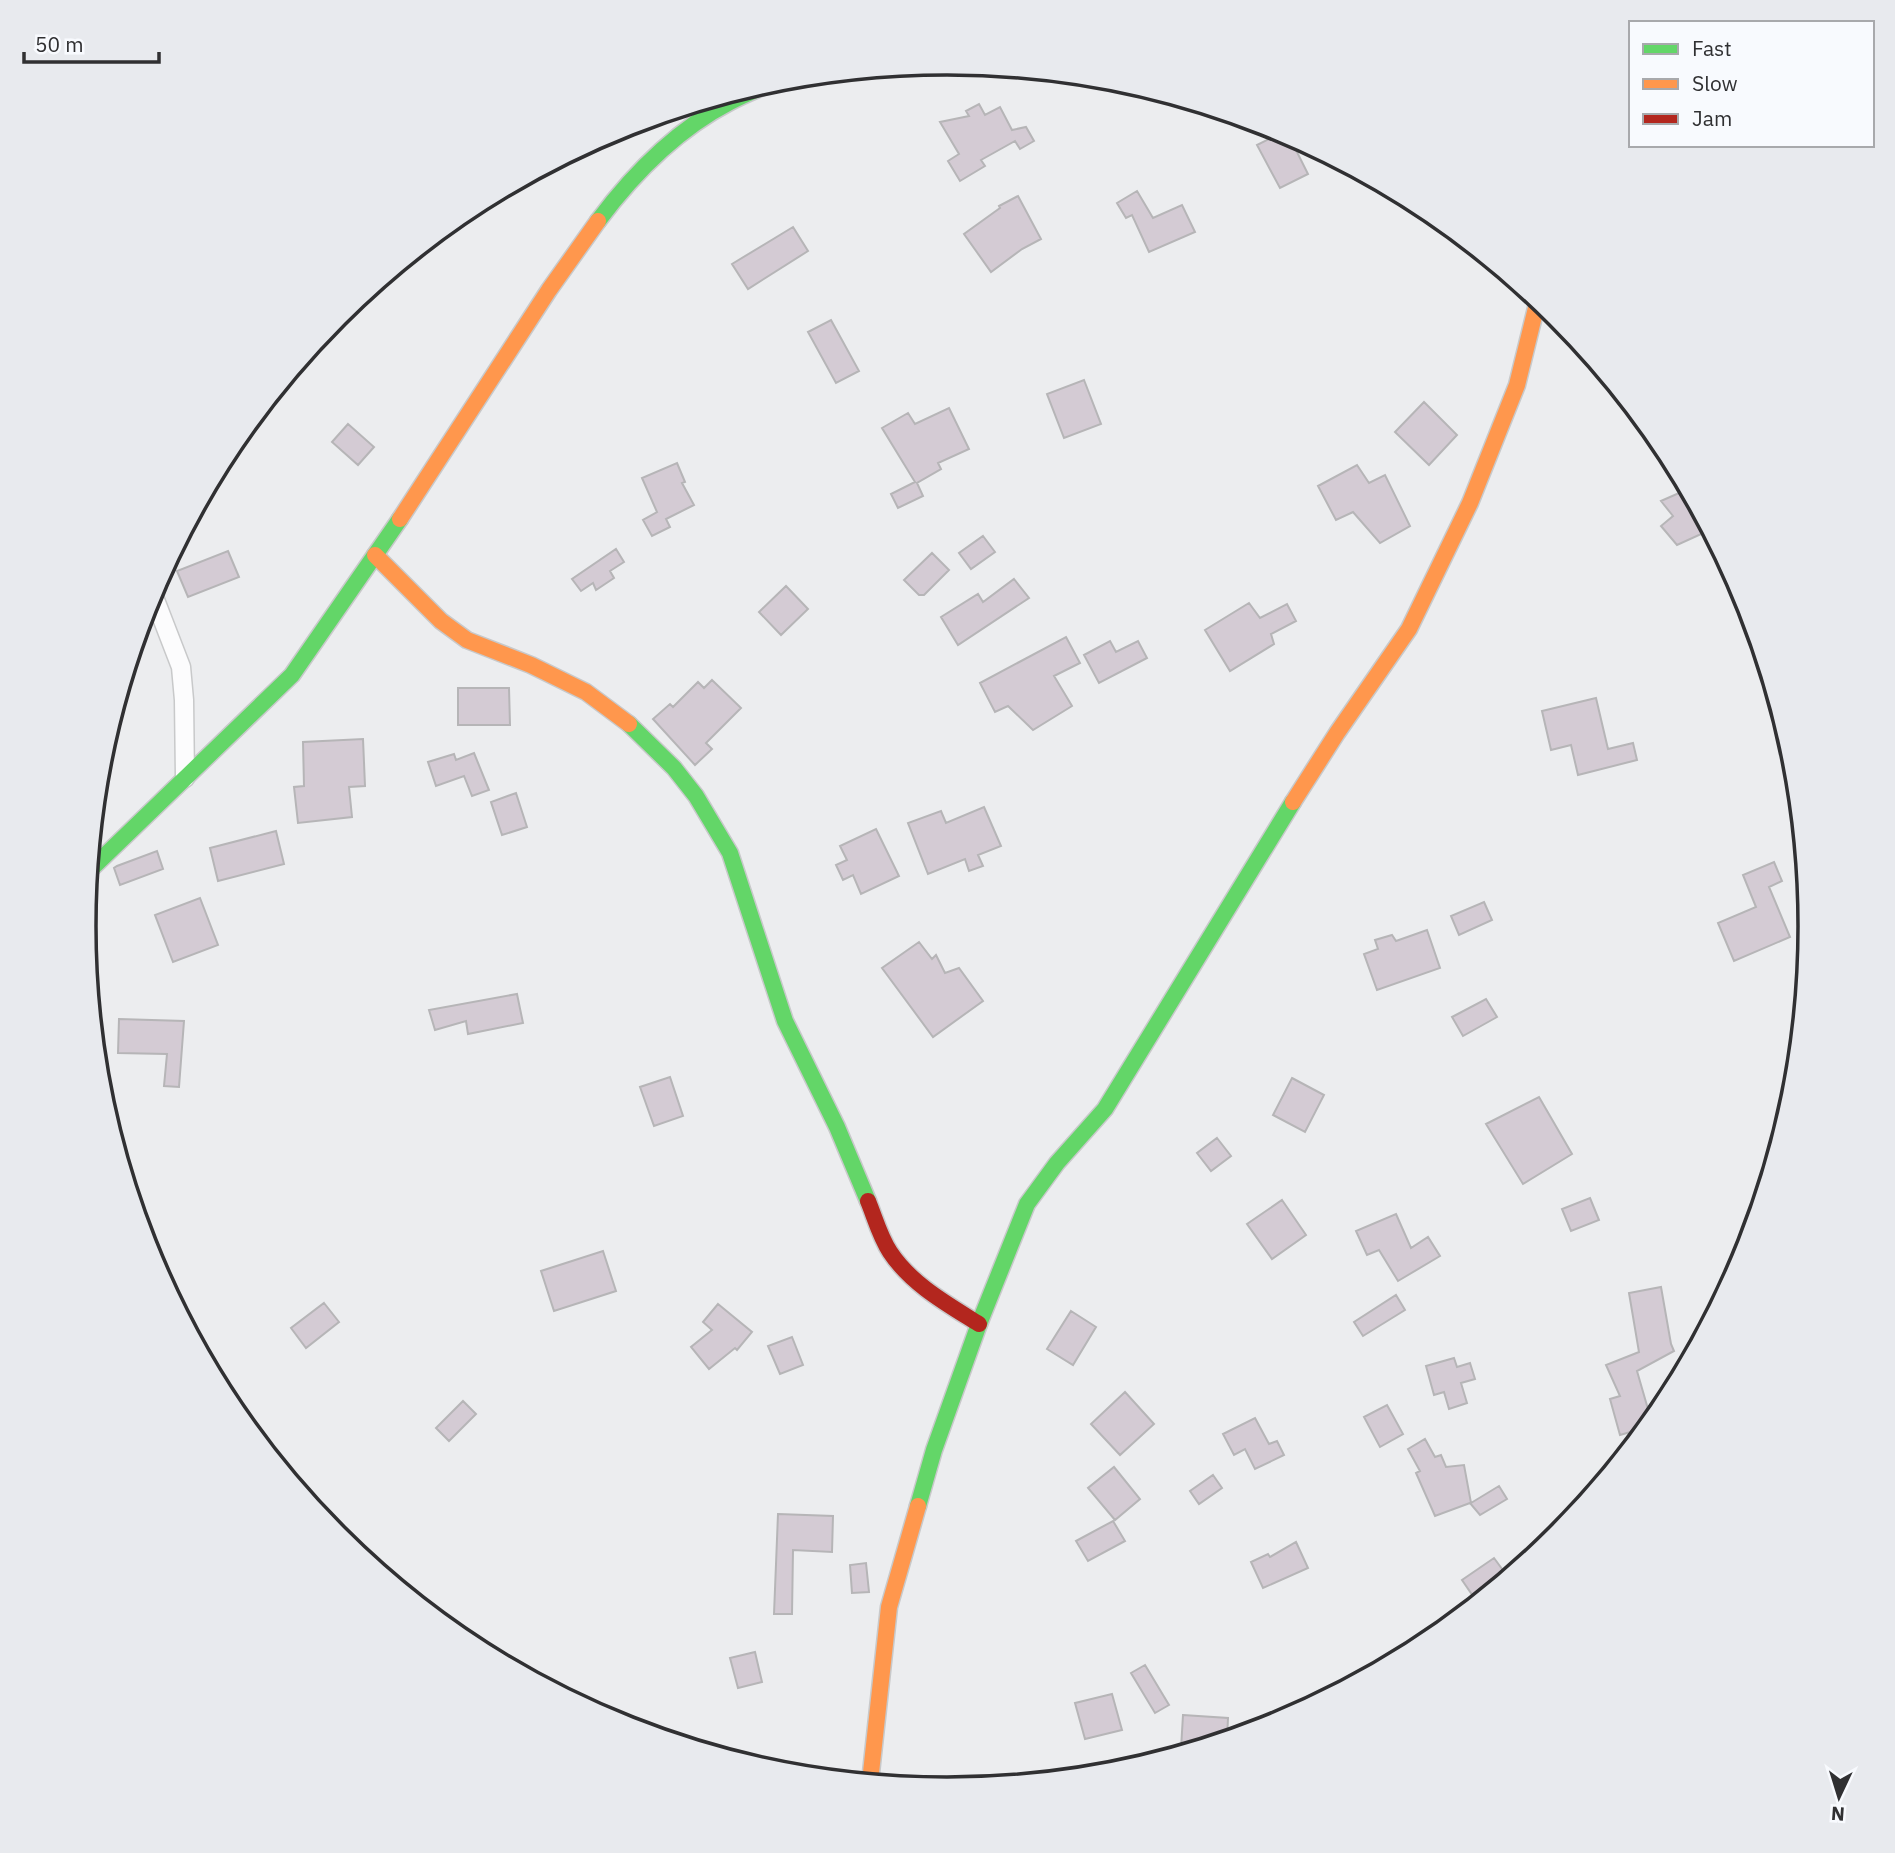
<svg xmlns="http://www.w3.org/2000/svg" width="1895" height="1853" font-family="'IBM Plex Sans',sans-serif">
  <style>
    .building { fill: #d4cbd4; stroke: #b6b5b7; stroke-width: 2 }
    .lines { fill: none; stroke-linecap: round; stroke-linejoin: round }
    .street-casing { stroke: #c8c9ca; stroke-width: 21 }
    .fast-casing { stroke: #c8c9ca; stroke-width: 19 }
    .slow-casing { stroke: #c8c9ca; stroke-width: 19 }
    .jam-casing { stroke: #c8c9ca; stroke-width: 19 }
    .street { stroke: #fcfcfd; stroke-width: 18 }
    .fast { stroke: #63d668; stroke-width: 16 }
    .slow { stroke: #ff974d; stroke-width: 16 }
    .jam { stroke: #b3261e; stroke-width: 16 }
    .rim { fill: none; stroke: #303032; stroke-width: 3.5 }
  </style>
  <rect width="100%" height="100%" fill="#ecedef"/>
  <path class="building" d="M 979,104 L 985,115 L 1000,107 L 1012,130 L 1026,127 L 1034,141 L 1020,149 L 1015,141 L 981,160 L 985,166 L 960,181 L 948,161 L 959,154 L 940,122 L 969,116 L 966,111 Z
    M 1283,132 L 1288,134 L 1308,174 L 1280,188 L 1257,145 Z
    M 1137,191 L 1153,218 L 1182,205 L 1195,232 L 1149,252 L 1132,215 L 1126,218 L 1117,203 Z
    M 1018,196 L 1041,239 L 1022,249 L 991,272 L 964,234 L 1000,208 L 999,206 Z
    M 793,227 L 808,251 L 748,289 L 732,264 Z
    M 831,320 L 859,371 L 836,383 L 808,332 Z
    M 1084,380 L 1101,424 L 1064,438 L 1047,394 Z
    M 1424,402 L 1457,435 L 1429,465 L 1395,432 Z
    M 949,408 L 969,449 L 938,463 L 941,469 L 917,483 L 923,496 L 898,508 L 891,494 L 915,482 L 882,428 L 908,413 L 915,424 Z
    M 348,424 L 374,447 L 358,465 L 332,442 Z
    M 677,463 L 685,482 L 682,483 L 694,505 L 666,519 L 670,527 L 652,536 L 643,520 L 657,512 L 642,478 Z
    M 1357,465 L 1369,483 L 1385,475 L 1410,526 L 1380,543 L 1353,512 L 1336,520 L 1318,486 Z
    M 1688,489 L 1710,530 L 1677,545 L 1661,526 L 1673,516 L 1661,501 Z
    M 983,536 L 995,552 L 971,569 L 959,553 Z
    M 616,549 L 624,562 L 610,571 L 614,578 L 596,590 L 593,583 L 581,591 L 572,579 Z
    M 228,551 L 239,577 L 188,597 L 177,571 Z
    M 932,553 L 949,570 L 924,595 L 919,595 L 904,580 Z
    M 1014,579 L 1029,598 L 958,645 L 941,617 L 978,594 L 983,602 Z
    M 786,586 L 808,609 L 781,635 L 759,612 Z
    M 1249,603 L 1260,618 L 1287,604 L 1296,621 L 1271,634 L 1274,644 L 1230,671 L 1205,630 Z
    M 1066,637 L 1080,663 L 1054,676 L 1072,706 L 1033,730 L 1008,706 L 995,712 L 980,683 Z
    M 1110,641 L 1116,652 L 1138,641 L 1147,658 L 1099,683 L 1084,655 Z
    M 712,680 L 741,708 L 706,743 L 712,749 L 695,765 L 653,719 L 670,704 L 673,707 L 698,682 L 704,688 Z
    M 458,688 L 509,688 L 510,725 L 458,725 Z
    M 1596,698 L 1608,749 L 1633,743 L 1637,760 L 1578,775 L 1571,745 L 1551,750 L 1542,711 Z
    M 363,739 L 365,786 L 349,787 L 352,817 L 298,823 L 294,787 L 304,786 L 303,742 Z
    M 474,753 L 489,790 L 472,796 L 464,776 L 436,786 L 428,762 L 454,754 L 456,760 Z
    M 516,793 L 527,827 L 502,835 L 491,802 Z
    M 984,807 L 1001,846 L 978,855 L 983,866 L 969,871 L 965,859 L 928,874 L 908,823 L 941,811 L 946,823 Z
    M 876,829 L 899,876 L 861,894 L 853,875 L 843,880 L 836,865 L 847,860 L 840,846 Z
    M 276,831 L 284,864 L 218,881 L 210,848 Z
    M 157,851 L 163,869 L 120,885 L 114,868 L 117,866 Z
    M 1774,862 L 1782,881 L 1769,887 L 1790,937 L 1734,961 L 1718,923 L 1756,907 L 1743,875 Z
    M 200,898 L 218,945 L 173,962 L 155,915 Z
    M 1484,902 L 1492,920 L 1459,935 L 1451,916 Z
    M 1427,930 L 1440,968 L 1377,990 L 1364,954 L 1378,949 L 1375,940 L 1392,935 L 1396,941 Z
    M 919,942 L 932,959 L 936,955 L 945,973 L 959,968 L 983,1001 L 933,1037 L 882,968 Z
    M 517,994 L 523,1023 L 468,1034 L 466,1021 L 435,1030 L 429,1010 Z
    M 1486,999 L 1497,1017 L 1463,1036 L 1452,1017 Z
    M 119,1019 L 184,1021 L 179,1087 L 164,1086 L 167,1054 L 118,1053 Z
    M 670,1077 L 683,1116 L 654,1126 L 640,1087 Z
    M 1292,1078 L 1324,1095 L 1305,1132 L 1273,1115 Z
    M 1539,1097 L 1572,1154 L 1523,1184 L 1486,1124 Z
    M 1217,1138 L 1231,1156 L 1211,1171 L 1197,1153 Z
    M 1590,1198 L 1599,1220 L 1571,1231 L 1562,1209 Z
    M 1282,1200 L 1306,1235 L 1272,1259 L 1247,1224 Z
    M 1396,1214 L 1411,1248 L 1428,1237 L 1440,1256 L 1398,1281 L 1379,1250 L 1367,1255 L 1356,1231 Z
    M 603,1251 L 616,1291 L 554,1311 L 541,1271 Z
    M 1661,1287 L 1671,1344 L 1674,1351 L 1637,1371 L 1652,1423 L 1648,1427 L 1620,1435 L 1610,1399 L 1620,1396 L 1606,1365 L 1639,1352 L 1629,1293 Z
    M 1396,1295 L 1405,1310 L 1363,1336 L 1354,1322 Z
    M 324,1303 L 339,1322 L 306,1348 L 291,1328 Z
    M 718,1304 L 752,1332 L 737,1350 L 735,1348 L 709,1369 L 691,1347 L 712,1330 L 703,1322 Z
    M 1071,1311 L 1096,1327 L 1073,1365 L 1047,1349 Z
    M 792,1337 L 803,1365 L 780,1374 L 768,1346 Z
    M 1454,1358 L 1457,1367 L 1470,1363 L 1475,1379 L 1461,1383 L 1467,1403 L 1449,1409 L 1444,1392 L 1434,1395 L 1426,1366 Z
    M 1125,1392 L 1154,1424 L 1120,1455 L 1091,1424 Z
    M 463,1401 L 476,1414 L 449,1441 L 436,1428 Z
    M 1387,1405 L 1403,1434 L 1380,1447 L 1364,1417 Z
    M 1255,1418 L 1269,1444 L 1277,1441 L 1284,1455 L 1255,1469 L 1245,1449 L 1234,1455 L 1223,1434 Z
    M 1425,1439 L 1435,1457 L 1441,1455 L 1446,1467 L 1464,1465 L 1471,1503 L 1499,1486 L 1507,1499 L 1480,1515 L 1470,1503 L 1435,1516 L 1416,1473 L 1420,1471 L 1408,1449 Z
    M 1114,1467 L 1140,1499 L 1115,1520 L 1088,1488 Z
    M 1213,1475 L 1222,1488 L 1199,1504 L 1190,1491 Z
    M 778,1514 L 833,1516 L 832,1552 L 793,1550 L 792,1614 L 774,1614 Z
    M 1113,1521 L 1125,1541 L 1088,1561 L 1076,1541 Z
    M 1296,1542 L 1308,1568 L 1263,1588 L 1251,1562 L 1268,1554 L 1270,1557 Z
    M 1494,1558 L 1505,1573 L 1473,1596 L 1462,1580 Z
    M 866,1563 L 869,1592 L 852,1593 L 850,1565 Z
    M 755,1652 L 762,1682 L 738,1688 L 730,1658 Z
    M 1145,1665 L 1169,1705 L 1155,1713 L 1131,1673 Z
    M 1112,1694 L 1122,1730 L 1085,1739 L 1075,1703 Z
    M 1183,1715 L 1228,1718 L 1227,1740 L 1193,1750 L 1181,1749 Z"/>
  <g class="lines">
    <g class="street-casing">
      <path id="street" d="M 152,592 L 181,667 L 184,700 L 185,778"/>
    </g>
    <g class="fast-casing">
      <path id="fast" d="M 598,221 C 633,174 678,129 730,102 C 747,93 764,87 780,79
        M 629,724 L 674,768 L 696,796 L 730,853 L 785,1021 L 837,1127 L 868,1201
        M 90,870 L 292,675 L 400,519
        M 918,1506 L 934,1450 L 979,1324 L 1027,1204 L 1057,1163 L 1105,1109 L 1293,802"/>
    </g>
    <g class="slow-casing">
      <path id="slow" d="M 400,519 L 549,290 L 598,221
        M 375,555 L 441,621 L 467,640 L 531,665 L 586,692 L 629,724
        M 1293,802 L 1337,733 L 1409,629 L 1470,503 L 1517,385 L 1538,300
        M 870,1782 L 889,1607 L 918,1506"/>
    </g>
    <g class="jam-casing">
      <path id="jam" d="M 868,1201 C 875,1218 880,1237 890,1252 C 911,1284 947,1304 979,1324"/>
    </g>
    <use href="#street" class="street"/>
    <use href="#fast" class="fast"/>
    <use href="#slow" class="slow"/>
    <use href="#jam" class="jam"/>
  </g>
  <path d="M0 0H1895V1853H0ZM96 926a851 851 0 1 1 1702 0a851 851 0 1 1-1702 0Z" fill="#e8eaee" fill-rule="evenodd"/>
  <path class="rim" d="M96 926a851 851 0 1 1 1702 0a851 851 0 1 1-1702 0Z"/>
  <rect x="1629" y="21" width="245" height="126" fill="#f8fafe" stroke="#a8a9ac" stroke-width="2"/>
  <rect x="1643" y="44" width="35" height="10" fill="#63d668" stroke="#a8a9ac" stroke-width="2"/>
  <text x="1692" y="56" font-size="21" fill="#303032">Fast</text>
  <rect x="1643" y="79" width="35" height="10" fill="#ff974d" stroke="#a8a9ac" stroke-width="2"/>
  <text x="1692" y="91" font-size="21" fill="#303032">Slow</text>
  <rect x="1643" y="114" width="35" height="10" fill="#b3261e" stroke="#a8a9ac" stroke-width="2"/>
  <text x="1692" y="126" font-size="21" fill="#303032">Jam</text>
  <g transform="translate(1839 1797) rotate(184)" stroke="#f8fafe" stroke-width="5" paint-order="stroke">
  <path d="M0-5L12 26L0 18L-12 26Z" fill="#303032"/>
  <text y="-10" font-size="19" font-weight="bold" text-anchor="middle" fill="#303032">N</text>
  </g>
  <path d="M24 52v10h135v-10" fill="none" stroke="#303032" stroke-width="3.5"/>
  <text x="35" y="52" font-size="21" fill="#303032" stroke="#f8fafe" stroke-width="5" paint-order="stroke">50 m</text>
</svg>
